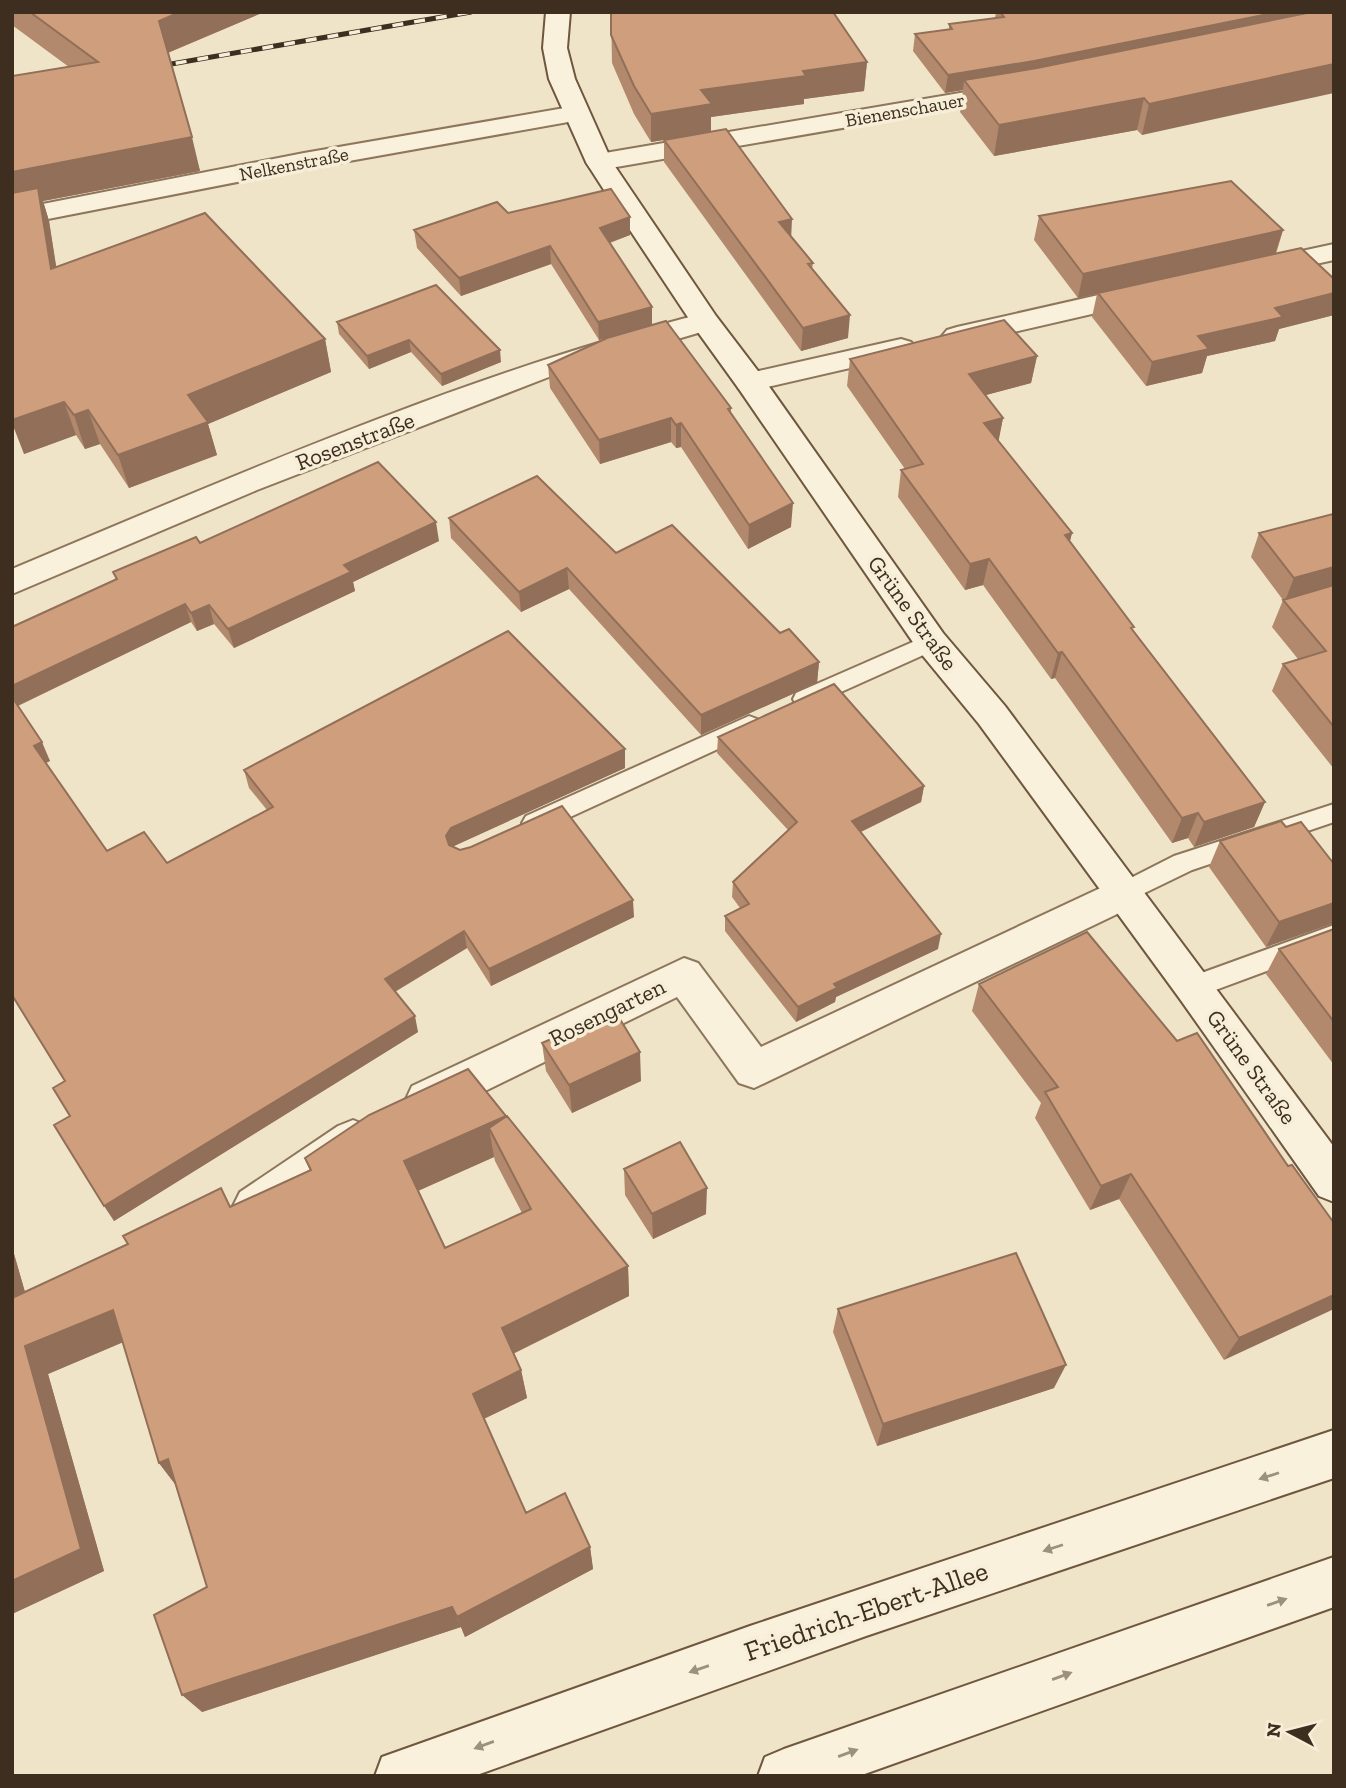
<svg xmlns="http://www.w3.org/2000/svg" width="1346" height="1788" font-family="'Zilla Slab',serif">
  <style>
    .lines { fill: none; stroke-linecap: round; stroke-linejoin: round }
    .lane-casing { stroke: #8d765c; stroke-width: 4 }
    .street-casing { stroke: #8d765c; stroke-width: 4 }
    .secondary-casing { stroke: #6f573f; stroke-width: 4 }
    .lane { fill: #faf1dc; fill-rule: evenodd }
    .street { fill: #faf1dc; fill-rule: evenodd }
    .secondary { fill: #faf1dc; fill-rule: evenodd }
    .rail-casing { stroke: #3d2e20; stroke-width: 5 }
    .rail { stroke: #f7eed8; stroke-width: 3.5; stroke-dasharray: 11; stroke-linecap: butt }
    .wall { fill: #b2896c; fill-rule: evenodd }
    .shaded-wall { fill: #916f58 }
    .building { fill: #cf9f7d; stroke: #916f58; stroke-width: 2 }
    .oneway { fill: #9c907e }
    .labels { text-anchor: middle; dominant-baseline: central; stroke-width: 7; stroke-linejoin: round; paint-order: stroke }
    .far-street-label { font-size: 19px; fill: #3d2e20; stroke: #f7eed8 }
    .street-label { font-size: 23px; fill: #3d2e20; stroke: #f7eed8 }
    .near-street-label { font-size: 28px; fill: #3d2e20; stroke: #f7eed8 }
  </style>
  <rect width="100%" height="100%" fill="#f0e4c8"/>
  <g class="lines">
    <g class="lane-casing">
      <path id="lane" d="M 931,634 L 939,636 L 942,642 L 939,648 L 812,705 L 804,707 L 796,705 L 793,699 L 796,693 Z
        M 749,716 L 757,719 L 760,725 L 757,731 L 542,830 L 534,832 L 526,830 L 522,823 L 526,816 Z
        M 1334,804 L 1334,822 L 1192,870 L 1124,903 L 1115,900 L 1112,893 L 1115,886 L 1174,856 Z
        M 1334,925 L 1334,946 L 1194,998 L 1185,995 L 1181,987 L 1185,979 Z"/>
    </g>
    <g class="street-casing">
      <path id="street" d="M 1013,84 L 1022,87 L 1026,92 L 1022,97 L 599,170 L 590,168 L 586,162 L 590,156 L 599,154 Z
        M 576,106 L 585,109 L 589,114 L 585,119 L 304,169 L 12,226 L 12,210 L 304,153 Z
        M 1334,244 L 1334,260 L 1261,276 L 1251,274 L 1247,268 L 1251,262 Z
        M 1147,284 L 1157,287 L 1161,293 L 1157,299 L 957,345 L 947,342 L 942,336 L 947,330 L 957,327 Z
        M 705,313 L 715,316 L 720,322 L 715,328 L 554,375 L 257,490 L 12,594 L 12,569 C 239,474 466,374 705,313 Z
        M 901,339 L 911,342 L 916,348 L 911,354 L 750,391 L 739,389 L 735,382 L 739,375 L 750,373 Z
        M 1124,877 L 1138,882 L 1143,893 L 1138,904 L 754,1088 L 739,1083 L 677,997 L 442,1112 L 427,1117 L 412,1112 L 406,1099 L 412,1086 L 684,958 L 698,963 L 761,1047 Z
        M 353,1120 L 368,1126 L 374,1139 L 368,1152 L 270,1220 L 255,1226 L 240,1220 L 233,1206 L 240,1192 L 338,1126 Z"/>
    </g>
    <g class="secondary-casing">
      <path id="secondary" d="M 546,12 L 570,12 L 567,48 L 575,79 L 612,162 L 716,316 L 761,375 L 943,633 L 1005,706 L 1334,1147 L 1334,1202 L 1319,1196 L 1180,999 L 979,724 L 919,651 L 739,389 L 695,328 L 620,215 L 586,162 L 549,79 L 543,48 Z
        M 1334,1430 L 1334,1478 L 866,1636 L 474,1776 L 375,1776 L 382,1757 L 750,1626 Z
        M 1334,1557 L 1334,1607 L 859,1776 L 758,1776 L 765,1757 L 784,1749 Z"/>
    </g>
    <use href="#lane" class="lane"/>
    <use href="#street" class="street"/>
    <use href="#secondary" class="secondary"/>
    <g class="rail-casing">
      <path id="rail" d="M 154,67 L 471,12"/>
    </g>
    <use href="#rail" class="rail"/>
  </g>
  <path class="wall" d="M 12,12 L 264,12 L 168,53 L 200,171 L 43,201 L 49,221 L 56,267 L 325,339 L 331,372 L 208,424 L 217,455 L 129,488 L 100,444 L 85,449 L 76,435 L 24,454 L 12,76 L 69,67 L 12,25 Z
    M 611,12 L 867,62 L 864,91 L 804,99 L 804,104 L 711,117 L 711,132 L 791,236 L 813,263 L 812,269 L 848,338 L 801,351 L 664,162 L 664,140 L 651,142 L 634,114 L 612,63 Z
    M 996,12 L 1334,12 L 1142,135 L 1137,130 L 994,156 L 960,112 L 963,90 L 945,93 L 913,51 L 915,34 L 949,29 L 949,24 L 995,18 Z
    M 508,213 L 630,235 L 610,243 L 652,307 L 652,325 L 599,340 L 551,264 L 461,296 L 417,248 L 414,230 Z
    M 1039,216 L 1283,230 L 1276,254 L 1334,279 L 1334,315 L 1279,329 L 1275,341 L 1207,356 L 1202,373 L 1146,386 L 1092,317 L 1097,294 L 1078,298 L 1034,240 Z
    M 337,322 L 501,362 L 442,386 L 411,352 L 369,369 L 339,334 Z
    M 1037,356 L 1031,383 L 985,395 L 1003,418 L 998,441 L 1072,533 L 1070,541 L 1133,630 L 1265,802 L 1254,827 L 1194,847 L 1188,838 L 1172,843 L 1055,678 L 1051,679 L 983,585 L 965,590 L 898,497 L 901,470 L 905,469 L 847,386 L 850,359 Z
    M 548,365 L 731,408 L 731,414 L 791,527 L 748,549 L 681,447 L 676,448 L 671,442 L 600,464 L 550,388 Z
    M 1333,514 L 1334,769 L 1272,691 L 1283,664 L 1298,659 L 1272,627 L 1283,600 L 1251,557 L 1259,533 Z
    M 449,518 L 616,553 L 780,633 L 819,662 L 817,683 L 701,735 L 569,589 L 521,612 L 451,538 Z
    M 439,541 L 353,582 L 355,591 L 234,648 L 214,624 L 197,631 L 191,622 L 18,706 L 50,761 L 46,763 L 107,851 L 167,863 L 267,810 L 249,788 L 244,770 L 625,768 L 454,846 L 453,847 L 634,917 L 491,986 L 467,948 L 395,992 L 418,1032 L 114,1221 L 70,1116 L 53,1088 L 65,1081 L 12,996 L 12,627 L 116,579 L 113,572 L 200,543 Z
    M 718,737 L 924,786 L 921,802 L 861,832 L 938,949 L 836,997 L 835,1002 L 796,1022 L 725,931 L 725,916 L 740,908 L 732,897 L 733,882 L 788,830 L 717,753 Z
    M 1286,827 L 1334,864 L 1334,923 L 1266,947 L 1209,867 L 1220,841 Z
    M 1334,929 L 1334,1065 L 1266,974 L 1279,949 Z
    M 979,984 L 1177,1041 L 1288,1166 L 1334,1223 L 1224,1360 L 1119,1199 L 1090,1210 L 1035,1118 L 1041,1103 L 972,1011 Z
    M 542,1043 L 641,1081 L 572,1113 L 546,1071 Z
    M 468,1069 L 628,1266 L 629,1296 L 513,1354 L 521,1370 L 527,1398 L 484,1419 L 526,1513 L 590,1547 L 593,1569 L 465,1637 L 461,1627 L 202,1712 L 207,1587 L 175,1484 L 159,1463 L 123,1342 L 48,1374 L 104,1571 L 12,1614 L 12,1247 L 25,1292 L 230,1207 L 310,1171 L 305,1158 ZM 494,1157 L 495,1161 L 522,1213 L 445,1248 L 418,1191 Z
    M 624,1169 L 706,1214 L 653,1239 L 625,1195 Z
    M 838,1309 L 1054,1388 L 877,1446 L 833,1332 Z"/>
  <path class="shaded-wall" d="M 180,12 L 264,12 L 167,53 L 159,21 Z
    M 1278,12 L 1334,12 L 971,89 L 964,80 L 963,90 L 945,93 L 948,75 Z
    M 867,62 L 864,91 L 804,99 L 804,104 L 711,117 L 711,132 L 651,142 L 651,114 L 701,90 L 803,71 Z
    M 1334,64 L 1334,93 L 1142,135 L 1149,104 Z
    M 1144,98 L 1137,130 L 994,156 L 999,125 Z
    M 192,137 L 200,171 L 43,201 L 49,221 L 62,303 L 12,207 L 12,172 Z
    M 630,217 L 630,235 L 600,246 L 600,228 Z
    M 792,219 L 791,241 L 779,222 Z
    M 1283,230 L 1275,254 L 1078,298 L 1083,274 Z
    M 550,246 L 551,264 L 461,296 L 459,278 Z
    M 1334,293 L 1334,315 L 1279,329 L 1275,341 L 1207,356 L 1202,373 L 1146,386 L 1152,362 L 1198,336 L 1275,308 Z
    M 652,307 L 652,325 L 599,340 L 598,322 Z
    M 850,315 L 848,338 L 801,351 L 803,328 Z
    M 325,339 L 331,372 L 208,424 L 217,455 L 129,488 L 118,455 L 188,395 Z
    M 409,340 L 411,352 L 369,369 L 367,356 Z
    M 500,350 L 501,362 L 442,386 L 441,374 Z
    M 1037,356 L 1031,383 L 964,401 L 969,374 Z
    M 64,402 L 76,435 L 24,454 L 12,423 L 12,420 Z
    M 88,410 L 100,444 L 85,449 L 74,415 Z
    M 671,418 L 671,442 L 600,464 L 599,440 Z
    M 1003,418 L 998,444 L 984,423 Z
    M 681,423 L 681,447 L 676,448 L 676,425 Z
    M 793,503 L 791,527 L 748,549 L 749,525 Z
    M 436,522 L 439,541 L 353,582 L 355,591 L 234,648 L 228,629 L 344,565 Z
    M 1072,533 L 1065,560 L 1065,535 Z
    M 989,559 L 983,585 L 965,590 L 970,564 Z
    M 1334,567 L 1334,588 L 1285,601 L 1294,578 Z
    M 567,568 L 569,589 L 521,612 L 519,592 Z
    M 185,604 L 191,622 L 15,707 L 12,701 L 12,686 Z
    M 209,605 L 214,624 L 197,631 L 191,613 Z
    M 1062,652 L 1055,678 L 1051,679 L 1058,653 Z
    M 819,662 L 817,683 L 701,735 L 701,715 Z
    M 42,742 L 50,761 L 43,764 L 34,746 Z
    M 625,749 L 625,768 L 454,846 L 450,854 L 446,836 L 451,828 Z
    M 924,786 L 921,802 L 850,837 L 852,821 Z
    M 1265,802 L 1254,827 L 1194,847 L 1204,822 Z
    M 1198,813 L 1188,838 L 1172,843 L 1182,818 Z
    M 633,900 L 634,917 L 491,986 L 489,969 Z
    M 1334,903 L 1334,923 L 1266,947 L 1279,922 Z
    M 464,931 L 467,948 L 389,995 L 385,979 Z
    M 941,934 L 938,949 L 836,997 L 835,1002 L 796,1022 L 798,1007 L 834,984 Z
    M 415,1016 L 418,1032 L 114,1221 L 104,1206 Z
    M 640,1052 L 641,1081 L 572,1113 L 569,1085 Z
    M 506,1116 L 489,1128 L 494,1157 L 413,1193 L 404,1161 Z
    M 1131,1174 L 1119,1199 L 1090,1210 L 1101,1186 Z
    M 707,1188 L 706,1214 L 653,1239 L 652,1214 Z
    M 12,1247 L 35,1327 L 12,1299 Z
    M 628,1266 L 629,1296 L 508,1356 L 502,1328 Z
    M 1334,1295 L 1334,1309 L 1224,1360 L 1239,1338 Z
    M 113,1310 L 133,1338 L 48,1374 L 104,1571 L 12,1614 L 12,1581 L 25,1346 Z
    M 1066,1365 L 1054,1388 L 877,1446 L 883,1424 Z
    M 521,1370 L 527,1398 L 481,1420 L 473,1394 Z
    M 168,1459 L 178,1488 L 159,1463 Z
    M 590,1547 L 593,1569 L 465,1637 L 457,1617 Z
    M 452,1607 L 461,1627 L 202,1712 L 182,1695 Z"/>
  <path class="building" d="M 30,12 L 180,12 L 159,21 L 192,137 L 12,172 L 12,76 L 98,62 Z
    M 611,12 L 833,12 L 867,62 L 803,71 L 806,76 L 701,90 L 712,104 L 651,114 L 634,86 L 611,35 Z
    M 1000,12 L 1278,12 L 1034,61 L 948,75 L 915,34 L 952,29 L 949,24 L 1004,17 Z
    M 1312,12 L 1334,12 L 1334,64 L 1149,104 L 1144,98 L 999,125 L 964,80 L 1037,68 Z
    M 726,129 L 792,219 L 779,222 L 813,263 L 808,264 L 850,315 L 803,328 L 664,140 Z
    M 1231,181 L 1283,230 L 1083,274 L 1039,216 Z
    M 38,188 L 51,269 L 205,213 L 325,339 L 188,395 L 208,422 L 118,455 L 88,410 L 74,415 L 64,402 L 12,420 L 12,193 Z
    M 611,189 L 630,217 L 600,228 L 652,307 L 598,322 L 550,246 L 459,278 L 414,230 L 497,202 L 508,213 Z
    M 1301,248 L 1334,279 L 1334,293 L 1275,308 L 1283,317 L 1198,336 L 1209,349 L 1152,362 L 1098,293 Z
    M 436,285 L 500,350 L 441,374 L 409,340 L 367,356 L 337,322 Z
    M 1004,320 L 1037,356 L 969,374 L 1003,418 L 984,423 L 1072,533 L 1065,535 L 1134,627 L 1131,628 L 1265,802 L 1204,822 L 1198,813 L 1182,818 L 1062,652 L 1058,653 L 989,559 L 970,564 L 901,470 L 923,464 L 850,359 Z
    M 666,321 L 731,408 L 728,409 L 793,503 L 749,525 L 681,423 L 676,425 L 671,418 L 599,440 L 548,365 L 607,338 Z
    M 378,462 L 436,522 L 344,565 L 351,572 L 228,629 L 209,605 L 191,613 L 185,604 L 12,686 L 12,627 L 117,579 L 113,572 L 196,537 L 200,543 Z
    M 537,476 L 616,553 L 672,525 L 780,633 L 789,629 L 819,662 L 701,715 L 567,568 L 519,592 L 449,518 Z
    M 1333,514 L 1334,567 L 1294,578 L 1259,533 Z
    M 1334,585 L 1334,727 L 1283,664 L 1326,651 L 1283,600 Z
    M 508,631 L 625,749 L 451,828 L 446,836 L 449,845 L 460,850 L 471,847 L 562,806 L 633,900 L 489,969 L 464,931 L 385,979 L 415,1016 L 104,1206 L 54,1125 L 70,1116 L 53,1088 L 65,1081 L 12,995 L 12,697 L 42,742 L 34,746 L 107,851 L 144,832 L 167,863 L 273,807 L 244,770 Z
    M 834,684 L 924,786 L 852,821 L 941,934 L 834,984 L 837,988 L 798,1007 L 725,916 L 749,904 L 733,882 L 797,822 L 718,737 Z
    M 1281,821 L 1286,827 L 1301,822 L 1334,864 L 1334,903 L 1279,922 L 1220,841 Z
    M 1334,929 L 1334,1022 L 1279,949 Z
    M 1087,932 L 1177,1041 L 1197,1033 L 1288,1166 L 1292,1165 L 1334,1223 L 1334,1295 L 1239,1338 L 1131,1174 L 1101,1186 L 1045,1092 L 1058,1087 L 979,984 Z
    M 615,1011 L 640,1052 L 569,1085 L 542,1043 Z
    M 468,1069 L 506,1116 L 404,1161 L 445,1248 L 531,1209 L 489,1128 L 507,1116 L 628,1266 L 502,1328 L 521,1370 L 473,1394 L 526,1513 L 565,1493 L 590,1547 L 457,1617 L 452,1607 L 182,1695 L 154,1615 L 207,1587 L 168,1459 L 159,1463 L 113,1310 L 25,1346 L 81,1549 L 12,1581 L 12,1298 L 128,1244 L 123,1236 L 221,1188 L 230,1207 L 311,1170 L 305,1158 L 369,1115 Z
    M 680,1142 L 707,1188 L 652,1214 L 624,1169 Z
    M 1016,1253 L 1066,1365 L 883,1424 L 838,1309 Z"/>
  <defs><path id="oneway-solid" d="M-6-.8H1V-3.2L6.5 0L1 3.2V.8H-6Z" transform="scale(1.75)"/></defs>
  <g class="oneway">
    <use href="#oneway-solid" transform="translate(1269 1476) rotate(162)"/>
    <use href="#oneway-solid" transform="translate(1053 1548) rotate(162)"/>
    <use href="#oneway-solid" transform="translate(1277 1602) rotate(-19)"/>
    <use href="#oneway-solid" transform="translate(699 1669) rotate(161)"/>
    <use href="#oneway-solid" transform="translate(1062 1676) rotate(-20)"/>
    <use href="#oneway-solid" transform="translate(484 1745) rotate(160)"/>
    <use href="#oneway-solid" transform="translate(848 1753) rotate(-20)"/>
  </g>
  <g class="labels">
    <g class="far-street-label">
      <text transform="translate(905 110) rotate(-10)">Bienenschauer</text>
      <text transform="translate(294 164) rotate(-11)">Nelkenstraße</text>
    </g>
    <g class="street-label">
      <text transform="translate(355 441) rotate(-21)">Rosenstraße</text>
      <text transform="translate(913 613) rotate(54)">Grüne Straße</text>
      <text transform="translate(607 1012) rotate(-26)">Rosengarten</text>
      <text transform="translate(1252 1067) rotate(54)">Grüne Straße</text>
    </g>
    <g class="near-street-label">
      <text transform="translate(866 1611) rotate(-19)">Friedrich-Ebert-Allee</text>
    </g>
  </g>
  <rect width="1346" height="1788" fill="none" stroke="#3d2e20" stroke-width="28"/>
  <g transform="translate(1290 1732) rotate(277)" stroke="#f7eed8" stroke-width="5" paint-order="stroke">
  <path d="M0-5L12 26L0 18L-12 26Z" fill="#3d2e20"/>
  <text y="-10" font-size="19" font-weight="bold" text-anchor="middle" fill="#3d2e20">N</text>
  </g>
</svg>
